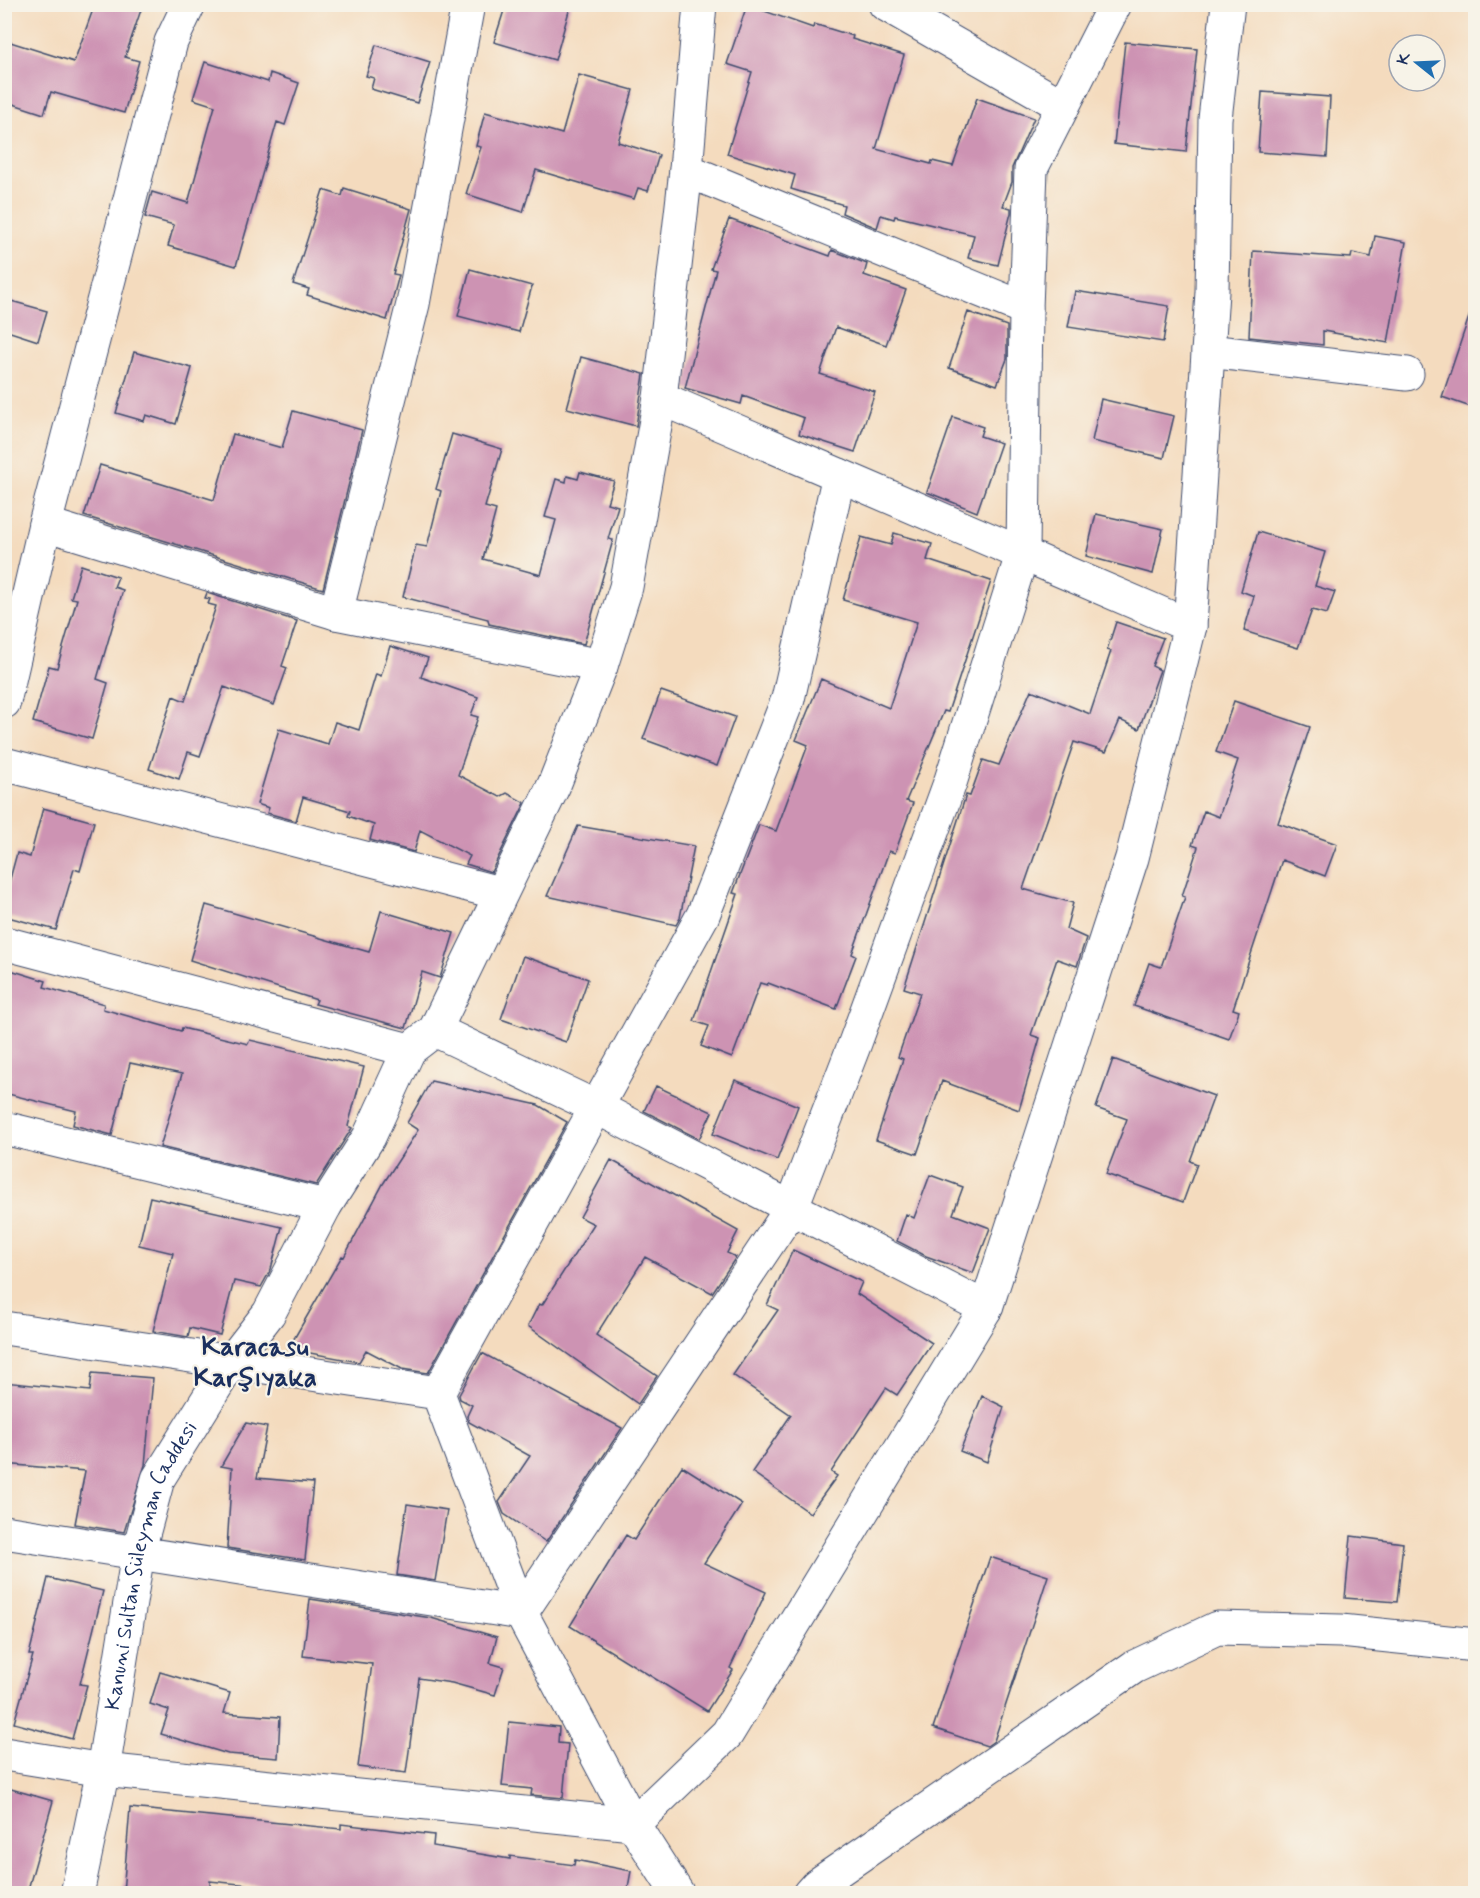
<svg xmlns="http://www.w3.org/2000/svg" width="1480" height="1898" font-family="Mynerve,sans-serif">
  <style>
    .building { fill: #cd93b3 }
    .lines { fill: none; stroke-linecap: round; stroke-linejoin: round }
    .minor-casing { stroke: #3c496c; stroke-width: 35 }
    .minor { stroke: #fff; stroke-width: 33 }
    .labels { text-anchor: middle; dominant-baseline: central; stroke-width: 4.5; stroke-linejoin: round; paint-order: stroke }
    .street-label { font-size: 21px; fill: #1b2f5e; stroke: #f7f3e8 }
    .district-label { font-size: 27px; font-weight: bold; fill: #1b2f5e; stroke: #f7f3e8 }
  </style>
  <rect width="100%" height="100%" fill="#f7f3e8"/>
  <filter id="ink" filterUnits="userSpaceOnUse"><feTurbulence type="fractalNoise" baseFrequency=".0167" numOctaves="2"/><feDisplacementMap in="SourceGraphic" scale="12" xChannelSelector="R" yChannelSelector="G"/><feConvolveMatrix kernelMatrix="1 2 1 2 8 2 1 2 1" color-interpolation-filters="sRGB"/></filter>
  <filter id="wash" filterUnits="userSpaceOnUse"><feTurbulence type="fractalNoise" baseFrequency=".008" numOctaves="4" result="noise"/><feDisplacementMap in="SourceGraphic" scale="24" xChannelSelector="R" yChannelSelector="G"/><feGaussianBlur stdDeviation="1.35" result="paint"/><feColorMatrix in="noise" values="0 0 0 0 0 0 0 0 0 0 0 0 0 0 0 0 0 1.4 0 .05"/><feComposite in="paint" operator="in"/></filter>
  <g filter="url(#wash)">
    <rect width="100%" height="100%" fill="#f4dbbe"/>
    <g id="blocks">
      <path class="building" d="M 95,4 L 143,4 L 125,57 L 139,61 L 124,113 L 51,92 L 44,114 L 4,101 L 4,40 L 74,62 Z
        M 506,4 L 571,4 L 555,60 L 494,42 Z
        M 747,5 L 813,28 L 814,24 L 853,36 L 852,39 L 904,55 L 876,149 L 931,164 L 932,161 L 953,166 L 977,98 L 1034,118 L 1012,168 L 1012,182 L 1003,206 L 1011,208 L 1011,213 L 998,265 L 968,258 L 974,235 L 895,216 L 894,219 L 881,215 L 877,228 L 842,213 L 844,205 L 791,189 L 795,175 L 727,154 L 752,72 L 727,64 Z
        M 1125,42 L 1197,49 L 1186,152 L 1114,144 Z
        M 376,45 L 430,62 L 417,103 L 371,89 L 374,78 L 366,76 Z
        M 205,62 L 268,82 L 270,73 L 299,83 L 285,125 L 277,122 L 236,266 L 168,246 L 174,225 L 145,217 L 152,192 L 188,203 L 215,106 L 193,99 Z
        M 579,75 L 633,90 L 618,142 L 659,155 L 648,191 L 638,188 L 634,199 L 536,170 L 523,212 L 466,194 L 481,147 L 476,146 L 485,112 L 562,134 Z
        M 1262,92 L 1330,97 L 1327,157 L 1258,152 Z
        M 344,188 L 411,209 L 393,274 L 399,275 L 387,320 L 307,295 L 309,289 L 293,284 L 323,190 L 342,196 Z
        M 729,219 L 830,256 L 832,250 L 867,264 L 864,275 L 906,290 L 886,345 L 836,327 L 820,374 L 875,392 L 855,452 L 799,434 L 804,418 L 743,396 L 741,404 L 685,388 L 716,270 L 711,269 Z
        M 1375,236 L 1406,242 L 1388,343 L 1323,331 L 1323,345 L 1249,337 L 1253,251 L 1351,258 L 1352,253 L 1371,257 Z
        M 470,269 L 532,286 L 519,332 L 458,316 Z
        M 1075,291 L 1169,306 L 1163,342 L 1068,327 Z
        M 4,299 L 47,311 L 38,341 L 4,330 Z
        M 1471,311 L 1476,312 L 1476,409 L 1442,397 Z
        M 968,312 L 1007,326 L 1007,359 L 997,385 L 949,368 Z
        M 134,352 L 192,368 L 176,424 L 146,415 L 144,421 L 116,413 Z
        M 581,357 L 644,374 L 636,426 L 567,408 Z
        M 1101,399 L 1174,416 L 1164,458 L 1092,441 Z
        M 293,411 L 362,430 L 323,589 L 84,516 L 100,465 L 214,500 L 233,434 L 282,448 Z
        M 953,417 L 983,427 L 980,436 L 1001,443 L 977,512 L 927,492 Z
        M 452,434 L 502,449 L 485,507 L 496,510 L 483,559 L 541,575 L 556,520 L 545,517 L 556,479 L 566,482 L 567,476 L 578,479 L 580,472 L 614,481 L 607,503 L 618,506 L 608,539 L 613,540 L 584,644 L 489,624 L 488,619 L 403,597 L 416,545 L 427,547 L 441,491 L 436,489 Z
        M 1096,514 L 1163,529 L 1153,574 L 1086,556 Z
        M 1258,532 L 1325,552 L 1315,586 L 1335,592 L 1327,614 L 1312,610 L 1298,648 L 1244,631 L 1254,596 L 1241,591 Z
        M 894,533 L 932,544 L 927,560 L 991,581 L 948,712 L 944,711 L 906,801 L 913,803 L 895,853 L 889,851 L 852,954 L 856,956 L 836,1009 L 768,983 L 767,985 L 760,983 L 732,1058 L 701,1046 L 709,1026 L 694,1021 L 738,894 L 733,893 L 759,825 L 776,831 L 808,745 L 796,740 L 821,679 L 889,708 L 917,622 L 843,600 L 861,537 L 891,545 Z
        M 81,565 L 118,577 L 114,587 L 123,590 L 97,679 L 108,683 L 92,739 L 33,722 L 49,666 L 57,668 L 77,599 L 71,598 Z
        M 207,593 L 297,621 L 282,666 L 287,668 L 274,705 L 224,687 L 200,756 L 188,752 L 179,779 L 149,769 L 173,696 L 185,701 L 216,606 L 208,604 L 210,599 L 205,598 Z
        M 1116,622 L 1163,638 L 1152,666 L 1160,670 L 1139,729 L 1120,720 L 1106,752 L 1074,742 L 1023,889 L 1073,903 L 1066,929 L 1086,938 L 1077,966 L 1057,959 L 1031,1035 L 1040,1038 L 1019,1110 L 942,1081 L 917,1154 L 876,1140 L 903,1059 L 898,1057 L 920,993 L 904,988 L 966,795 L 970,796 L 983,760 L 999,765 L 1031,690 L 1090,714 L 1111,651 L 1107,650 Z
        M 390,646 L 428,658 L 421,677 L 478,697 L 471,715 L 478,717 L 458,775 L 500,797 L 507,793 L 525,803 L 491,872 L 466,864 L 470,856 L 420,830 L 414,852 L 370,840 L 374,825 L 348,816 L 350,811 L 303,797 L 296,821 L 267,813 L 269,808 L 257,804 L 279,729 L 328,744 L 335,722 L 359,730 L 376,674 L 381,676 Z
        M 661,691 L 735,717 L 717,766 L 643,739 Z
        M 1234,701 L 1310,727 L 1278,823 L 1337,844 L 1325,876 L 1282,860 L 1233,1009 L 1239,1011 L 1229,1039 L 1134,1006 L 1149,963 L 1161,967 L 1185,897 L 1182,896 L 1198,847 L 1192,845 L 1204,811 L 1219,817 L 1238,760 L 1216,752 Z
        M 43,808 L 94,822 L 80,871 L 74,869 L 56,930 L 4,916 L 4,901 L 17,853 L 30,857 Z
        M 578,826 L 694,846 L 680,918 L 676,925 L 547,896 Z
        M 206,905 L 369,952 L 381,911 L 454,933 L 440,978 L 422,972 L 406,1028 L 315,1004 L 317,1000 L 190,960 Z
        M 523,956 L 588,979 L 566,1042 L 501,1019 Z
        M 4,968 L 46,981 L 44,987 L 104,1004 L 103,1009 L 181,1031 L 182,1028 L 248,1044 L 250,1040 L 364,1067 L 348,1126 L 352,1128 L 316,1185 L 160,1147 L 182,1074 L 130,1063 L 112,1135 L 73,1125 L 76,1111 L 4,1093 Z
        M 1113,1059 L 1214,1096 L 1190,1161 L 1197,1164 L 1183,1202 L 1106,1174 L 1127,1119 L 1096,1108 Z
        M 735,1080 L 798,1106 L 777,1160 L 713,1134 Z
        M 431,1081 L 538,1105 L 567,1122 L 428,1373 L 402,1369 L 366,1350 L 359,1362 L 288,1349 L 342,1256 L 344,1257 L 383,1184 L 418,1130 L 407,1123 Z
        M 656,1086 L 712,1112 L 699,1139 L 644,1111 Z
        M 611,1160 L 738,1231 L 727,1253 L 736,1257 L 712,1293 L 645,1257 L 596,1335 L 657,1376 L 638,1404 L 528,1326 L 539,1304 L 542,1305 L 594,1224 L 580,1217 Z
        M 930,1175 L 963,1187 L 953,1214 L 990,1228 L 973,1273 L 926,1256 L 897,1241 L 906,1214 L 914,1218 Z
        M 150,1197 L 282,1227 L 271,1269 L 261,1287 L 234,1281 L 220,1335 L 190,1328 L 188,1337 L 153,1331 L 173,1253 L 139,1245 Z
        M 793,1250 L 862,1282 L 857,1294 L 932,1343 L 897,1395 L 886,1388 L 831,1472 L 837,1476 L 810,1513 L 752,1472 L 791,1415 L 733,1375 L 778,1310 L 767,1305 Z
        M 482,1353 L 622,1428 L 546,1542 L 504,1514 L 499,1502 L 530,1456 L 469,1422 L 467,1416 L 472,1405 L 460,1399 L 459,1395 Z
        M 92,1373 L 153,1378 L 145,1465 L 124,1532 L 75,1524 L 85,1471 L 4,1464 L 4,1382 L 90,1391 Z
        M 982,1396 L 1004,1407 L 987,1462 L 960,1451 Z
        M 246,1423 L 267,1427 L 257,1478 L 313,1483 L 305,1560 L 227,1548 L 232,1468 L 221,1466 Z
        M 682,1466 L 742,1504 L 704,1563 L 766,1592 L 730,1668 L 733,1670 L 707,1711 L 570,1626 L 626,1535 L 634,1540 Z
        M 407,1504 L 447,1510 L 435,1581 L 397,1575 Z
        M 1351,1536 L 1403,1543 L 1397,1602 L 1345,1598 Z
        M 990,1557 L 1048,1576 L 994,1741 L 987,1746 L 933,1728 Z
        M 48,1578 L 103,1591 L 80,1684 L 87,1685 L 72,1739 L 14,1723 L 33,1655 L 29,1655 Z
        M 310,1599 L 431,1618 L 497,1637 L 490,1663 L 504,1667 L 495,1695 L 452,1683 L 419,1678 L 406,1773 L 358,1767 L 372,1664 L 303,1656 Z
        M 160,1672 L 230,1693 L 224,1713 L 280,1717 L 278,1758 L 228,1754 L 161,1734 L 169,1710 L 150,1704 Z
        M 509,1722 L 559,1727 L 558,1743 L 568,1744 L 563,1798 L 531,1795 L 532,1789 L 502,1786 Z
        M 4,1787 L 53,1801 L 27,1893 L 4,1893 Z
        M 130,1808 L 341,1829 L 341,1824 L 434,1835 L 433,1846 L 510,1859 L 510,1856 L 574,1865 L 575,1860 L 631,1871 L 627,1893 L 333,1893 L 210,1881 L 210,1893 L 123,1893 Z"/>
    </g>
  </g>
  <g filter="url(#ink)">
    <use href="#blocks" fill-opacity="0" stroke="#3c496c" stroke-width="1.5"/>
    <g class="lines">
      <g class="minor-casing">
        <g id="minor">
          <path d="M 885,4 L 1063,106"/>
          <path d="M 686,170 L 1026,309"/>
          <path d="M 1208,351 L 1407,374"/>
          <path d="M 45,524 L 336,613 L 601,666"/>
          <path d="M 336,613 L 413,304 L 468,4"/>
          <path d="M 1190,626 L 1212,292 L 1215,119 L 1228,4"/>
          <path d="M 4,702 L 45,524 L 171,42 L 189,4"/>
          <path d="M 4,764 L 499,893"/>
          <path d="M 4,943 L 409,1050"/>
          <path d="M 435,1030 L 596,1107 L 986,1308"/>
          <path d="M 4,1128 L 325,1206"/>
          <path d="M 4,1328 L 438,1393 L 521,1613 L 633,1824 L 678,1894"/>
          <path d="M 438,1393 L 703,915 L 788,699 L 839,475"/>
          <path d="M 4,1532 L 521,1613"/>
          <path d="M 521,1613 L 791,1209 L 855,1043 L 951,780 L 1023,552 L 1026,309 L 1031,169 L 1115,4"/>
          <path d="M 4,1754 L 103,1770 L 633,1824 L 727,1734 L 986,1308 L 1132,858 L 1190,626 L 660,398"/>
          <path id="s1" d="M 77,1894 L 103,1770 L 138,1553 L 158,1479 L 231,1362 L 269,1313 L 325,1206 L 369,1137 L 409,1050 L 435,1030 L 554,785 L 601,666 L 626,587 L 660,398 L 686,170 L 700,4"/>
          <path d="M 809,1894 L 817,1885 L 1134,1667 L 1217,1628 L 1341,1631 L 1476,1645"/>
        </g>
      </g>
      <use href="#minor" class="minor"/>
    </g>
  </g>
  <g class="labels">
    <g class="street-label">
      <text stroke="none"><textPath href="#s1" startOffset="338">Kanuni Sultan Süleyman Caddesi</textPath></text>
    </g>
    <g class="district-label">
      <text x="255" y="1347">Karacasu<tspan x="255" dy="31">Karşıyaka</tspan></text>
    </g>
  </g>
  <rect width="1480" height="1898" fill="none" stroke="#f7f3e8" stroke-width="24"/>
  <g transform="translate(1417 63) rotate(288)"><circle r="28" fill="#f7f3e8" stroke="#9fa5b1" stroke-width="1.5"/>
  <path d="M0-4.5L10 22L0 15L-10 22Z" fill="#1f6fb2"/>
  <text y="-9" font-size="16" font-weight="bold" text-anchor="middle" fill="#1b2f5e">K</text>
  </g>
</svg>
